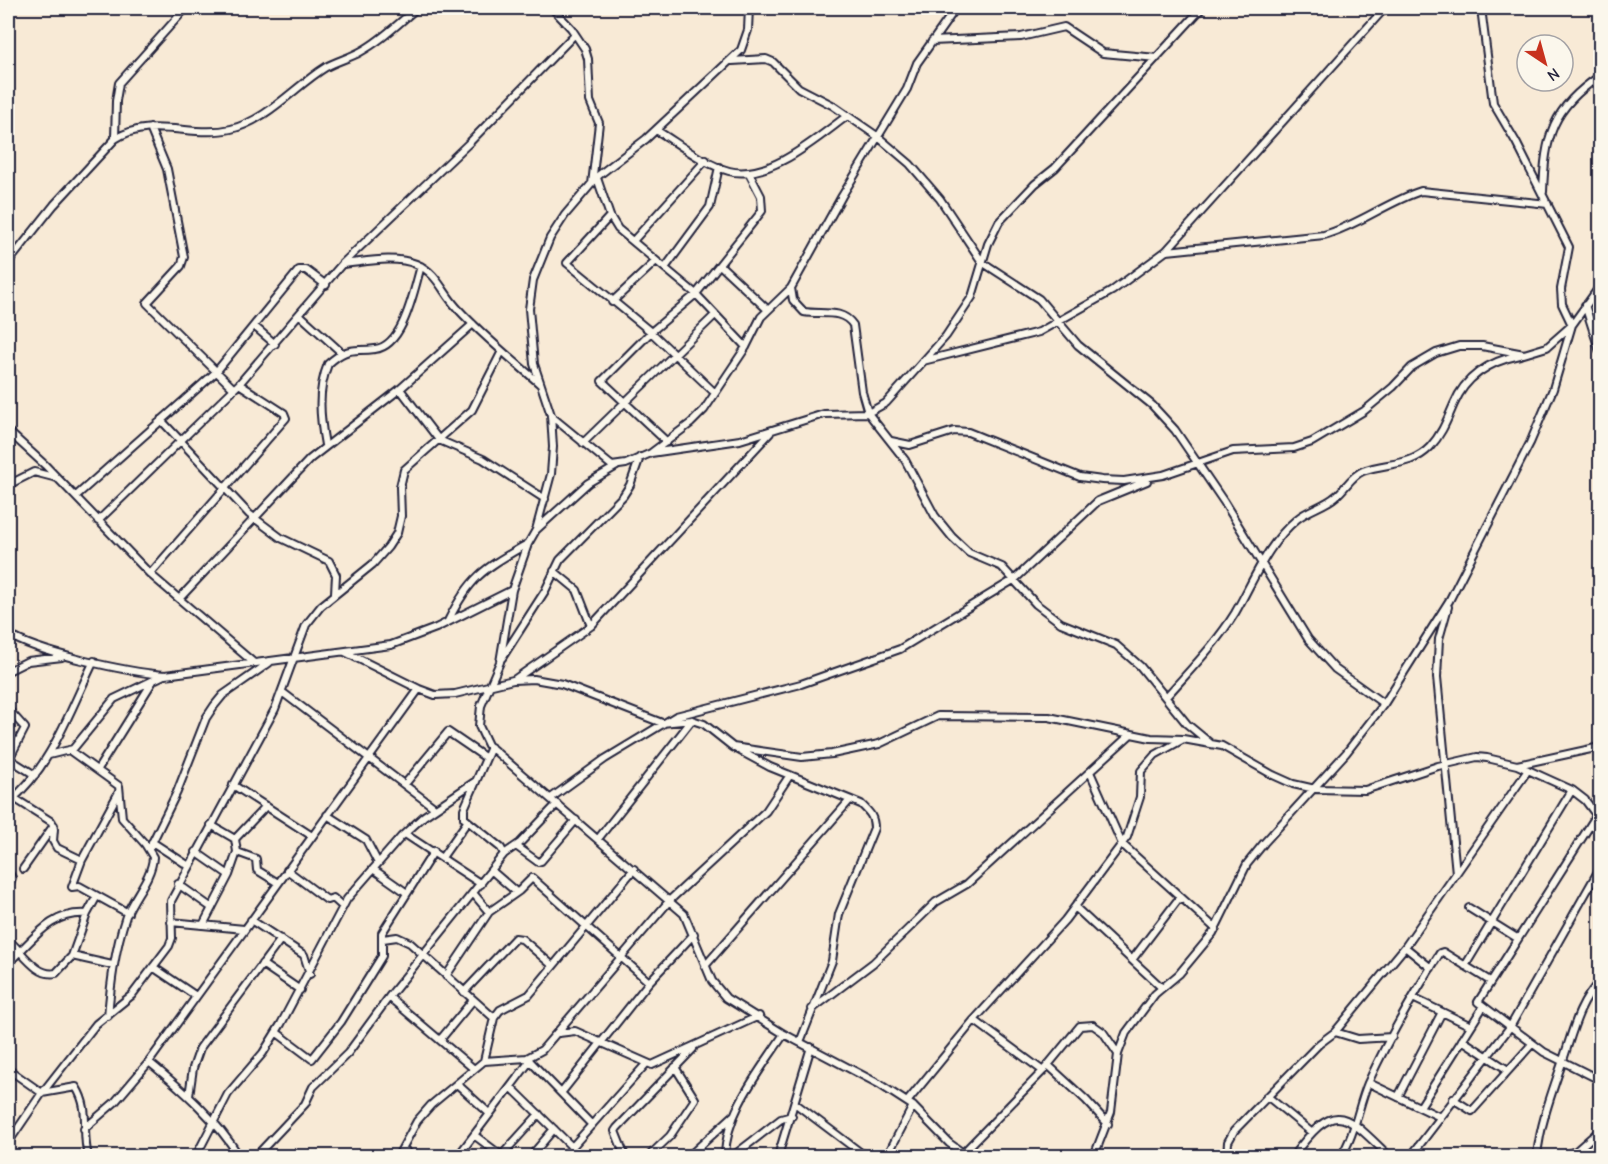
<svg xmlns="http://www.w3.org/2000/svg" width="1608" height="1164" font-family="'Comic Neue',sans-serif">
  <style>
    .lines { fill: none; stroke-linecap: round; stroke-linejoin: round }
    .minor-casing { stroke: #22223b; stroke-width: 10 }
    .minor { stroke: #fbf7ec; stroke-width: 6 }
  </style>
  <rect width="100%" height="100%" fill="#f8ead6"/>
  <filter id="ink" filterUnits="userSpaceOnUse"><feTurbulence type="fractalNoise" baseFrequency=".0167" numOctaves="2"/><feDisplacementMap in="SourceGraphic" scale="12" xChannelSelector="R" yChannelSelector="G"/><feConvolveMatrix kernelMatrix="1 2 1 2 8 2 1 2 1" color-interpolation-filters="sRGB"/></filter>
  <g filter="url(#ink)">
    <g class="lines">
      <g class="minor-casing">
        <path id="minor" d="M 552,8 L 571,28 L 585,49 L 588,59 L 590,101 L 599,123 L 592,184
          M 749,8 L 748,30 L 741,50 L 646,139 L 599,175 L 565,215 L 550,238 L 533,280 L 529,309 L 534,364 L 551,415 L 553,447 L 551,474 L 536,530 L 528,544 L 512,590 L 500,662 L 481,706 L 479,726 L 488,745 L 684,914 L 712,981 L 726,998 L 784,1034 L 879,1084 L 913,1106 L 949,1143 L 967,1156
          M 932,41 L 1021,37 L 1064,27 L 1103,53 L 1157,58
          M 732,61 L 766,59 L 773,62 L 799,88 L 832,105 L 877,136 L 910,164 L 940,199 L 982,262 L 1039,299 L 1078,345 L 1152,405 L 1175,430 L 1224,502 L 1308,639 L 1335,669 L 1384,704
          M 150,128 L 167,169 L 184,257 L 181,266 L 147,303 L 234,389
          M 656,130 C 678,143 703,164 729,171 C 769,181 817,138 847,116
          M 115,139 L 116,101 L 119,83 L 186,8
          M 597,178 L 610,216 L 618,229 L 696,294 L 746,347
          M 1543,192 C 1545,136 1552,108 1600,76
          M 610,216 L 567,263 L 651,332 L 715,393
          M 633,241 L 706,160
          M 1167,251 L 1324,235 C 1359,225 1387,202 1421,191 L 1548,204
          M 8,263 L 54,205 L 115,139 C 150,116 192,138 231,129 C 268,120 295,86 326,67 C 337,61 349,58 360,52 C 381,41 399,23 417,8
          M 343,264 C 365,262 394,255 416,264 C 438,273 443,294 459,310 C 484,337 513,360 540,384
          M 720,265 L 768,310
          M 665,268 L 710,207 L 719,167
          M 791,288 L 793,300 L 804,312 C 821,315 842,308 853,325 L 862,392 L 868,413 L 905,460 L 935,516 L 952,537 L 969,553 L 1002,567 L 1036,604 L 1061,623 L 1116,645 L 1140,666 L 1187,724 L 1210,743
          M 612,302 L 656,261
          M 1585,305 L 1600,352
          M 300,315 L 342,353
          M 254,326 L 275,344
          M 923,361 L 1039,332 L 1112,291 L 1166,251 L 1385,8
          M 400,389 L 439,440 L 483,459 L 545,499
          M 551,416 L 612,466 L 626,464 L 651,453 L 691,423 L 704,410 L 746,347 L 761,317 L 791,288 L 842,196 L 907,89 L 917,63 L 956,8
          M 161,420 L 249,514 L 281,538 L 329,561 L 336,575 L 335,593
          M 8,431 L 45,465 L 150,574 L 254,663
          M 891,441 L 910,445 L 954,431 L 968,432 L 1080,477 L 1102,480 L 1124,481 L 1163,475 L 1233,451 L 1294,448 L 1312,442 L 1364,411 L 1393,387 L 1412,367 L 1436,353 L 1459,346 L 1482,346 L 1524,354 L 1547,347 L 1572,325 L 1600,286
          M 667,442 L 602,381 L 651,332 L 696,294 L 762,211 L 761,196 L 749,173
          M 583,443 L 715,315
          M 325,445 C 320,417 317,391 328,364 C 348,346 352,352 375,349 C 404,346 414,289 421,266
          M 651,453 L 740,440 L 824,414 L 868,413 L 886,403 L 946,336 L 972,297 L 988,244 L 999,222 L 1035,184 L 1055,168 L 1202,8
          M 8,485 L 34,472 L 57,478
          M 76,496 L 216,372 L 299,270 L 306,270 L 326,285
          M 98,521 L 239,384 L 342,264 L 470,142 L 575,34
          M 536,530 L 588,483 L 617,466
          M 554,571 L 577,590 L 591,626
          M 150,574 L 286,418 L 284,413 L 239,384
          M 180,598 L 310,459 L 400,389 L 473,324
          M 1448,607 L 1439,639 L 1437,677 L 1456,873
          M 448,621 C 471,575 484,569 527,544
          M 8,634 C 37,653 128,672 165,675 L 391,645 L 436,628 L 512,590
          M 345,652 L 419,689 L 435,695 L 455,694 L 513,680 L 534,679 L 562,684 L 662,723 L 692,720 L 704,724 L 733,747 L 770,767 L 861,804 C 869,812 874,816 874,828 L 839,914 L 832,961 L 800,1042
          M 502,658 L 545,591 L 560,560 L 623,496 L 630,485 L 640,457
          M 8,671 L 28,661 L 62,657
          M 515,679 L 591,626 L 770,433
          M 282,692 L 435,808
          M 1166,697 C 1190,670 1216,644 1235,613 C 1254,580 1267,544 1297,519 C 1309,509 1325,506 1336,496 C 1346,488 1351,476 1363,471 C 1386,462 1411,467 1430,447 C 1442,434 1447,420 1454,404 C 1466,375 1491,361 1520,355
          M 8,709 L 25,728 L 9,759
          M 733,747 L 802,757 L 832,754 L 879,744 L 938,716 L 1049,717 L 1151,738 L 1183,739 L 1222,746 L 1273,775 L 1293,784 L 1315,789 L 1365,790 L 1438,766 L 1477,757 L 1487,758 L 1517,765 L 1572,790 L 1585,800 L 1600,820
          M 69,750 L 119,786 L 122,818 L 145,844 L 153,857 C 152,878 133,897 126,916 C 115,949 111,981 108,1016
          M 49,755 L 73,749 L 114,699 L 164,675
          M 8,758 L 35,775
          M 1517,765 L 1600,747
          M 98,769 L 153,681
          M 1090,772 L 1122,844 L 1216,929
          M 405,784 L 448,732 L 486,758
          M 233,785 L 312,836
          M 14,798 L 52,822 L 54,829 L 53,841 L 57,848 L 82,860 L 72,887 L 79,886 L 128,913
          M 551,798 L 605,759 L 676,716 L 801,684 L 900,649 L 1015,579 L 1098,501 L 1147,481
          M 8,803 C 51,768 70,710 94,661
          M 327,815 L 366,840 L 378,863
          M 1596,816 L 1478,1002 L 1544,1052 L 1600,1080
          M 211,825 L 235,839
          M 405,834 L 481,884
          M 598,839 L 692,720
          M 152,842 L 189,866
          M 516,846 L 538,862 L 541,861 L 576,820
          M 149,849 L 177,792 L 206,718 L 214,706 L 223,695 L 269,663
          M 196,852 L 229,875
          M 237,852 L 256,859 L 257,870 L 278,883
          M 504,854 L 520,843 L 557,804
          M 443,856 L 467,822
          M 82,860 L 119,792
          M 23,869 L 54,825
          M 373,869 L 407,893
          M 287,870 L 327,900 L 333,898 L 343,907
          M 8,871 L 12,878 L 8,888
          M 492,871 L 515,891
          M 178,884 L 212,908
          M 473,893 L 489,912
          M 1075,907 L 1161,987
          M 1469,908 L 1517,938
          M 251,920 L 304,955 L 310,974
          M 171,922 L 244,929
          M 203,925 L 229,875 L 237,852 L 235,839 L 266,806
          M 383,939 L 397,937 L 410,943 L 494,1018
          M 8,940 C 21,949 36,978 56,973 L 72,956 L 87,914 L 97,896
          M 1405,947 L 1431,968
          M 72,956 L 112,965
          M 1132,960 L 1180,897
          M 8,963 C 33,941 49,911 87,914
          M 262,964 L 300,990
          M 705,966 L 850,800
          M 1465,966 L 1572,790
          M 153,967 L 196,996
          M 446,976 L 489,912 L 519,891 L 532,878 L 649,982
          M 464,992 L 515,938 L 522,939 L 553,966
          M 389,997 L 474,1069
          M 1415,999 L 1471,1026
          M 812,1009 L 873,963 L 936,902 L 967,884 L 1131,734
          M 974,1020 L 1065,920 L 1127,837 L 1140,797 L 1141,771 L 1155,755 L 1182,740
          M 276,1032 L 312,1059 L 341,1022 L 382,956 L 382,933 L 434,851
          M 1335,1032 L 1358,1039 L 1392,1037
          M 559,1033 L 575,1031 L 652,1065 L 759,1016
          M 440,1040 L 473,1000
          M 1462,1040 L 1508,1070
          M 529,1060 L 592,1125
          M 484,1061 L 494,1018 L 500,1010 L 529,995 L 634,869
          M 149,1062 C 183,1090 216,1119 239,1156
          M 1048,1065 L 1086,1100 L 1108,1124
          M 8,1069 L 42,1093 L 76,1087 C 91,1111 81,1130 88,1156
          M 1369,1083 L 1440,1117
          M 457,1084 L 490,1114
          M 511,1087 L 572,1147
          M 562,1092 L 649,982 L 694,934
          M 189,1096 L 193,1068 L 200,1048 L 281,939
          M 1267,1096 L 1311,1132
          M 1398,1097 L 1442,1012
          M 1453,1099 L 1472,1111 L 1532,1044
          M 907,1102 L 974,1020 L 1043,1071
          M 796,1104 L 865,1156
          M 1420,1107 L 1483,1007
          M 84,1129 L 115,1102 L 149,1062 L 419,689
          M 474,1135 L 502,1156
          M 8,1143 L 42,1093 L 96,1024 L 132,995 L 169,946 L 172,938 L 171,901 L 275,709 L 306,625 L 321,606 L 373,564 L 388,547 L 397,533 L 401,516 L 400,487 L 404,470 L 472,410 L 502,351
          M 403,1148 L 411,1156
          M 196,1156 L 228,1094 L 263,1053 L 281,1024 L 347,899 L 401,837 L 424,816 L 476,781
          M 256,1156 L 305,1104 L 313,1087 L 348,1053 L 389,997 L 504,854 L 501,848 L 464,818 L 464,809 L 491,747
          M 398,1156 L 417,1121 L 431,1105 L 484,1061 L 527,1058 L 542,1050 L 670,900 L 766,811 L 790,775
          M 458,1156 L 530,1061
          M 501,1156 L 539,1114
          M 531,1156 L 554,1129
          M 564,1156 L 646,1064
          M 625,1156 L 615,1131 L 617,1128 L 693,1049
          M 649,1156 L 670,1136 L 695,1099 L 675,1067
          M 689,1156 L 733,1116
          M 725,1156 C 726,1111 760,1071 784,1034
          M 733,1156 L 781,1119 L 792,1116
          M 778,1156 L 811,1047
          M 887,1156 L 913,1106
          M 960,1156 L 1043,1071 L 1080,1026 L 1093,1025 L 1103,1032 L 1118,1054
          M 1094,1156 L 1111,1112 L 1118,1054 L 1126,1033 L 1155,994 L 1179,974 L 1213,933 L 1247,864 L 1264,843 L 1346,753 L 1384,704 L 1449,601 L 1530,443 L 1553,389 L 1572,325 L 1562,304 L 1561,289 L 1569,247 L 1516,142 L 1493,103 L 1481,8
          M 1227,1156 L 1228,1142 L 1234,1131 L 1319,1044 L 1335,1032 L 1405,947 L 1528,770
          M 1293,1156 C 1336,1098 1344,1113 1389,1156
          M 1341,1156 C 1355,1135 1358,1107 1368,1083 C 1388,1039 1414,994 1440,953 L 1443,952 L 1490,981
          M 1411,1156 L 1510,1027 L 1600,868
          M 1537,1156 C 1540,1125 1551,1095 1561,1066 C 1572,1035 1577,1005 1600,981
          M 1562,1156 L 1576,1151 L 1600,1130"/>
      </g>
      <use href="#minor" class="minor"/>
    </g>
  </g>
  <rect width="1608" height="1164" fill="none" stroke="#fbf7ec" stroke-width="30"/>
  <rect x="15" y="15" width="1578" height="1134" fill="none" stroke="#22223b" stroke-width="2" filter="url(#ink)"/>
  <g transform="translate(1545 63) rotate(144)"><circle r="28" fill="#fbf7ec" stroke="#a4a2a5" stroke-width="1.5"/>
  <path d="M0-4.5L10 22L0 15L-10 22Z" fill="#c8321e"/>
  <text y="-9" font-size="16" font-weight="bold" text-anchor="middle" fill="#22223b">N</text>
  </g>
</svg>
